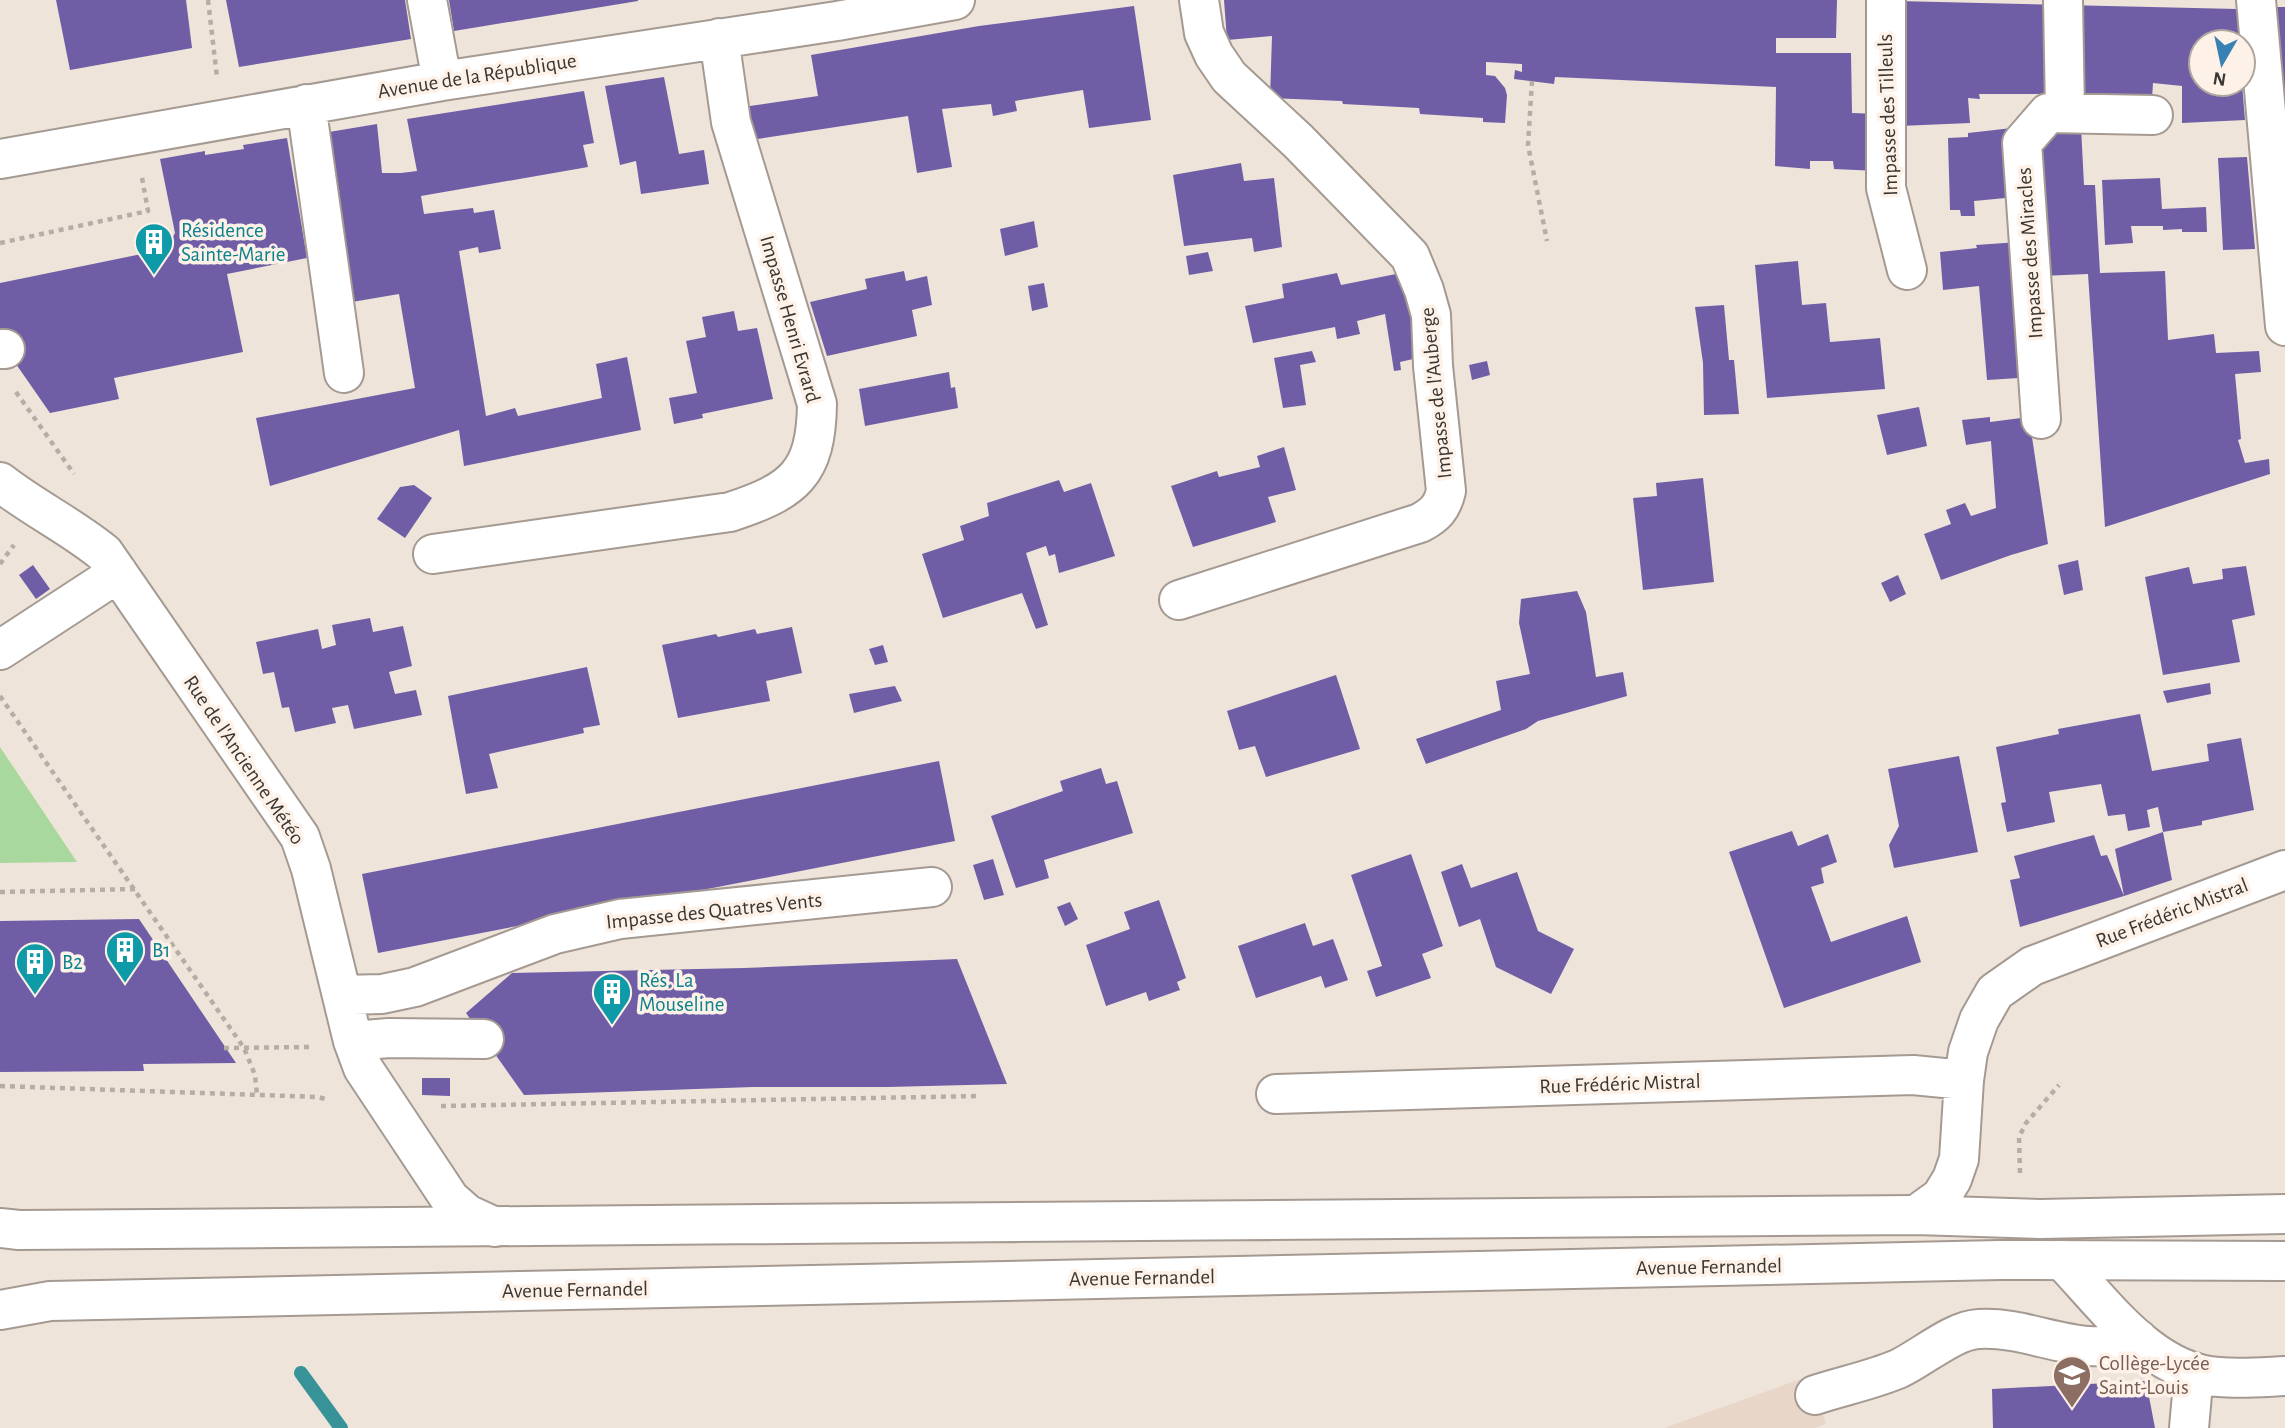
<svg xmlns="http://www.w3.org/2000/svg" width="2285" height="1428" font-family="'Alegreya Sans',sans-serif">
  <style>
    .built { fill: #e8d7c9 }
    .green { fill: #a9d89f }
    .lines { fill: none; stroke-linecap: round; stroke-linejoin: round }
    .stream { stroke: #379398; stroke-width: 14 }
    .building { fill: #6f5ea6 }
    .minor-casing { stroke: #a59a92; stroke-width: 42 }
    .major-casing { stroke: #a59a92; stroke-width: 42 }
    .path { stroke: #b6ada5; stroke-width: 4.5; stroke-dasharray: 5 5; stroke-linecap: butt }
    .minor { stroke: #fff; stroke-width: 38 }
    .major { stroke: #fff; stroke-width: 38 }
    .labels { text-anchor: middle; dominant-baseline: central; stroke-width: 7; stroke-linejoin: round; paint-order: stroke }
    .street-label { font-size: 21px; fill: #3a3632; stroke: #fdf1e8 }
    .culture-label { font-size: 21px; fill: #0d838f; stroke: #fdf1e8; text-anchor: start }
    .education-label { font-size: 21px; fill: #785e54; stroke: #fdf1e8; text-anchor: start }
  </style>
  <rect width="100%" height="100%" fill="#efe4da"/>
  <path class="built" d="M 1809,1376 L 1826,1424 L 1815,1428 L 1664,1428 Z"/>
  <path class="green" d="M 0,747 L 77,862 L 0,863 Z"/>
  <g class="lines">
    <path class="stream" d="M 301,1373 L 341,1428"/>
  </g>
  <path class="building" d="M 56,0 L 186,0 L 192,48 L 70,70 Z
    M 226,0 L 405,0 L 411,39 L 239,67 Z
    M 449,0 L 638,0 L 638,1 L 454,31 Z
    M 1224,0 L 1837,0 L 1836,38 L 1776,38 L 1776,53 L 1851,53 L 1852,113 L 1879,114 L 1878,171 L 1834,169 L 1833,161 L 1810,161 L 1810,169 L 1775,166 L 1776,87 L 1555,77 L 1554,84 L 1514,79 L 1515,70 L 1522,72 L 1522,64 L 1486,62 L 1486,75 L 1495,76 L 1505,88 L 1507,95 L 1505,123 L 1483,122 L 1483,118 L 1420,114 L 1419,108 L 1343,104 L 1342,101 L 1270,98 L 1272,36 L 1227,40 Z
    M 1897,1 L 2237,9 L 2239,42 L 2201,42 L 2201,84 L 2242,84 L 2245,120 L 2182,123 L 2182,86 L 2153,83 L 2152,99 L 2052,94 L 1979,94 L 1980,99 L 1968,98 L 1970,123 L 1900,126 Z
    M 1134,6 L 1151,120 L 1089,128 L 1083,90 L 1015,101 L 1017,111 L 993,116 L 991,104 L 942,109 L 952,167 L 917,173 L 908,116 L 751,140 L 743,107 L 818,96 L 811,55 L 979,26 Z
    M 2271,7 L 2285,7 L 2285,177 Z
    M 664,77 L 679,154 L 704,150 L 709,184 L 641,194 L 636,161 L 620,165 L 605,86 Z
    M 584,91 L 594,143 L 583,145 L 588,167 L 421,196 L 424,214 L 473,208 L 474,213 L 494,210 L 501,249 L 479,253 L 478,247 L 459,251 L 486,416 L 515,408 L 518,416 L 602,398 L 596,364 L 627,357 L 641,430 L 464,466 L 459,430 L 270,486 L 256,418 L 415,388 L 399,294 L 352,302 L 329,132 L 377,124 L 382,173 L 401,173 L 417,171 L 407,119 Z
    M 2051,124 L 2081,127 L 2084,185 L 2095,185 L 2100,273 L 2165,271 L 2168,340 L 2214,334 L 2216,353 L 2259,351 L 2261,372 L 2235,374 L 2241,439 L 2238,440 L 2245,463 L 2269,459 L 2270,474 L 2105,527 L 2088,274 L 2041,276 L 2048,252 L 2046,211 L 2039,211 L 2034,145 Z
    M 2012,128 L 2016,197 L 1974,201 L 1975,216 L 1961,216 L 1960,210 L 1950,210 L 1948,138 L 1968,137 L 1968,133 Z
    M 287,138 L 307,258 L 227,274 L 243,352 L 114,378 L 119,399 L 50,413 L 0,341 L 0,283 L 166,249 L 175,233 L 160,159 L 205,151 L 205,155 L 244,149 L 243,145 Z
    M 2247,157 L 2255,249 L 2223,250 L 2218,158 Z
    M 1241,163 L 1244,181 L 1274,178 L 1282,247 L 1254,252 L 1252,238 L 1184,246 L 1173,175 Z
    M 2160,178 L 2162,209 L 2206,207 L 2207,232 L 2182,232 L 2182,229 L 2163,230 L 2163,226 L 2131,226 L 2133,243 L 2105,245 L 2102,180 Z
    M 1034,221 L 1038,247 L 1005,256 L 1000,229 Z
    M 2019,242 L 2019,378 L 1987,380 L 1979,286 L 1943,290 L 1940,252 L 1977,248 L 1976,245 Z
    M 1208,252 L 1213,271 L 1189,275 L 1186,256 Z
    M 1798,261 L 1802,305 L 1826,303 L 1830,342 L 1880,338 L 1885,389 L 1767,398 L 1755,265 Z
    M 904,271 L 906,281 L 927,276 L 932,305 L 912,310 L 917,336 L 827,356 L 810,302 L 867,289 L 865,279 Z
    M 1406,272 L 1422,357 L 1400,362 L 1401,370 L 1394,371 L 1385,314 L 1357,321 L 1360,334 L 1337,339 L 1335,327 L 1253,343 L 1245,306 L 1284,298 L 1282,284 L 1337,273 L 1341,285 Z
    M 1044,283 L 1048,307 L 1032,311 L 1028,286 Z
    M 1724,305 L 1729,360 L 1734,360 L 1739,414 L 1704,415 L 1703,363 L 1695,307 Z
    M 734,311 L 738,331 L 757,328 L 773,399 L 702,414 L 703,418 L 674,424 L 669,398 L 697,393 L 686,341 L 706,337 L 702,317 Z
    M 1312,351 L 1316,362 L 1300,365 L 1306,405 L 1283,408 L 1274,358 Z
    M 1487,361 L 1490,375 L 1472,380 L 1469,365 Z
    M 949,372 L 951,388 L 955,387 L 958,408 L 865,426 L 859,389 Z
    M 1919,407 L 1927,446 L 1887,455 L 1877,415 Z
    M 1990,417 L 1990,422 L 2029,417 L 2048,544 L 2011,555 L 1941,580 L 1924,534 L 1951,524 L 1946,510 L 1965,503 L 1971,516 L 1996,508 L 1991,441 L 1966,445 L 1962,420 Z
    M 1284,447 L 1296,490 L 1268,497 L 1276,522 L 1193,547 L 1171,486 L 1217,471 L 1219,477 L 1260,467 L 1257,456 Z
    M 1703,478 L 1714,582 L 1643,590 L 1633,498 L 1657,496 L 1656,483 Z
    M 1059,480 L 1064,492 L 1091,483 L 1115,556 L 1059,573 L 1055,554 L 1049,556 L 1046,546 L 1026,553 L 1048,625 L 1036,629 L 1022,593 L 943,618 L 922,554 L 964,540 L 960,526 L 989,516 L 987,503 Z
    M 414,485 L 432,498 L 405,538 L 377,519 L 400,487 Z
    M 2078,560 L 2083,590 L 2064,595 L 2058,565 Z
    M 33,565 L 50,589 L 36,599 L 19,575 Z
    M 2246,566 L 2255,615 L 2232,620 L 2240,662 L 2163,675 L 2145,577 L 2189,567 L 2193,584 L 2223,579 L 2222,569 Z
    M 1898,575 L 1906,594 L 1890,602 L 1881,583 Z
    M 1577,591 L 1586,612 L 1596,677 L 1623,672 L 1627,696 L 1538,721 L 1526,729 L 1426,764 L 1416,739 L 1501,710 L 1496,681 L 1530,674 L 1519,623 L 1521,599 Z
    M 370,618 L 373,632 L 403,626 L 412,666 L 389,672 L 395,694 L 416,690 L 422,715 L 354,729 L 348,705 L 332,708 L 336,723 L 295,732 L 289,707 L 282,708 L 274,672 L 263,674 L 256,642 L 318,629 L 322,649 L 336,645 L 332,625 Z
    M 792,627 L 802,673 L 766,681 L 770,701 L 678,718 L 662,645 L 716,634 L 718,637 L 755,629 L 757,634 Z
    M 883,645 L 888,662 L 875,665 L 869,649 Z
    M 587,667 L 600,725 L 583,728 L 584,733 L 489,754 L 498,788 L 466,794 L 448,696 Z
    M 1336,675 L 1360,749 L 1266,777 L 1255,746 L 1239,750 L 1227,711 Z
    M 2210,683 L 2211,694 L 2167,703 L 2163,691 Z
    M 895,686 L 902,701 L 854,713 L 849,694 Z
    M 2140,714 L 2152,771 L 2209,761 L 2207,744 L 2241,738 L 2254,810 L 2202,821 L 2202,825 L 2163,832 L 2158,807 L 2147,810 L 2150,827 L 2128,831 L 2125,814 L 2108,816 L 2101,784 L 2049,792 L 2055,822 L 2007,832 L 2001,803 L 2006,802 L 1996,747 L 2059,734 L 2058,729 Z
    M 1959,756 L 1978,852 L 1894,868 L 1889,845 L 1899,826 L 1888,769 Z
    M 939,761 L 955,841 L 378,953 L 362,874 Z
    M 1101,768 L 1106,784 L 1117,781 L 1133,833 L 1044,860 L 1049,878 L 1016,888 L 991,816 L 1063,791 L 1060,781 Z
    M 1792,831 L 1798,846 L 1828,834 L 1837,862 L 1821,868 L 1824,883 L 1811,887 L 1831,942 L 1907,916 L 1921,962 L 1784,1008 L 1729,852 Z
    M 2163,832 L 2172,880 L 2124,896 L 2115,849 Z
    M 2094,835 L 2101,856 L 2107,855 L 2124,896 L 2020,927 L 2010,880 L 2020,878 L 2014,856 Z
    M 1411,854 L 1443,946 L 1422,954 L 1431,978 L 1376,997 L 1367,971 L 1382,966 L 1351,875 Z
    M 993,859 L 1004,895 L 984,900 L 973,865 Z
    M 1462,864 L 1471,888 L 1517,872 L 1538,931 L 1574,949 L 1551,994 L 1496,967 L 1480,919 L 1459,927 L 1441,872 Z
    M 1159,900 L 1186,978 L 1177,982 L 1180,990 L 1149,1001 L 1146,992 L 1106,1006 L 1086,945 L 1130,929 L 1124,912 Z
    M 1070,902 L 1078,919 L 1065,926 L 1057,907 Z
    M 139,919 L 236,1063 L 143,1064 L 144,1071 L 0,1072 L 0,921 Z
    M 1305,923 L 1313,946 L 1333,939 L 1348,980 L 1325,988 L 1321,976 L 1256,998 L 1238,946 Z
    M 957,959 L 1007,1084 L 888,1087 L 753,1087 L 524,1095 L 466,1013 L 512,973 L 744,968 Z
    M 422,1078 L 450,1078 L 450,1096 L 422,1095 Z
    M 2146,1381 L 2155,1428 L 1993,1428 L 1992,1389 Z"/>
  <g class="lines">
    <g class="minor-casing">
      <path id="minor" d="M 427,0 L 442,81
        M 1886,0 L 1886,188 L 1907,270
        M 2063,0 L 2065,112
        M 2256,0 L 2285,326
        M 306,104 L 344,373
        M 0,159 L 442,81 L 837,21 L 955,0
        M 0,349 L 5,349
        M 2041,419 L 2022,143 L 2048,113 L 2153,115
        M 0,482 C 33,508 71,526 104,553 L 300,837 L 311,869 L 353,1041 L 363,1068 L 450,1199 L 467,1214 L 495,1227
        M 433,554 L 730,512 C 794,491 816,474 817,404 L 731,122 L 719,38
        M 1179,600 L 1420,523 C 1435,515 1442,508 1446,491 L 1433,366 L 1431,315 L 1424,290 L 1410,256 L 1298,141 L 1229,77 L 1214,55 L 1204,33 L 1199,0
        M 0,650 L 118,573
        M 342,995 L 382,994 L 415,987 L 555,934 L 620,919 L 932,887
        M 353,1041 L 389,1038 L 484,1039
        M 1276,1094 L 1913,1075 L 1964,1080
        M 1916,1215 L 1941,1197 L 1952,1179 L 1959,1159 L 1964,1080 L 1968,1052 L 1979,1020 L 1995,992 L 2032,966 L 2285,870
        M 2062,1260 C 2105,1305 2152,1373 2219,1377 C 2241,1379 2263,1377 2285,1376
        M 1815,1395 C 1842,1386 1872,1380 1898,1369 C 1922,1358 1953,1330 1979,1329 C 2035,1326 2079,1361 2138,1339
        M 2189,1428 L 2194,1372"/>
    </g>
    <g class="major-casing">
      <path id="major" d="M 0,1228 L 19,1230 L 1916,1215 L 2040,1219 L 2285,1214
        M 0,1310 L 50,1301 L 2000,1260 L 2285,1261"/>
    </g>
    <path class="path" d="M 208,0 L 217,77
      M 1532,81 L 1528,145 L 1547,241
      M 0,243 L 148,211 L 142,178
      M 16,392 L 74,474
      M 0,564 L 14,545
      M 0,696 L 244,1048 L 255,1075 L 257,1095
      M 0,892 L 136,889
      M 224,1048 L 311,1047
      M 0,1086 L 318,1097 L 329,1100
      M 441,1106 L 978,1096
      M 2020,1173 L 2019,1137 L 2026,1123 L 2059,1085"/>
    <use href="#minor" class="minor"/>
    <use href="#major" class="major"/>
  </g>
  <defs>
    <g id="building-pin" transform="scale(2.0125)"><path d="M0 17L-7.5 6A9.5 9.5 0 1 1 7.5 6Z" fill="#0f9aa8" stroke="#fdf1e8"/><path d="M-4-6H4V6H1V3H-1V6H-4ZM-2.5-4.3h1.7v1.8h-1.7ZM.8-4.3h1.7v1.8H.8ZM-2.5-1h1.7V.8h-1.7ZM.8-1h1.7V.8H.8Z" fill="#fff"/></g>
    <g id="school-pin" transform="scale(2.0125)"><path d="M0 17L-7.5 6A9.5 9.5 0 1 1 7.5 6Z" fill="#8d6e63" stroke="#fdf1e8"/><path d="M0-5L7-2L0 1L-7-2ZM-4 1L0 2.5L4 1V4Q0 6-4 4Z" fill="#fff"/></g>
  </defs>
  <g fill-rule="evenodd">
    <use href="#building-pin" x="154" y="242"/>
    <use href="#building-pin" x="125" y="950"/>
    <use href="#building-pin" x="35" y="962"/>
    <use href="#building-pin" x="612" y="992"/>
    <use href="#school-pin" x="2072" y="1375"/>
  </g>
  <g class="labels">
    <g class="street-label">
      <text transform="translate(477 76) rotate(-9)">Avenue de la République</text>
      <text transform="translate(1888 115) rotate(-92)">Impasse des Tilleuls</text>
      <text transform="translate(2030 253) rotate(-94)">Impasse des Miracles</text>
      <text transform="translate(790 319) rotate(74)">Impasse Henri Evrard</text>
      <text transform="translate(1436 393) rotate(-96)">Impasse de l'Auberge</text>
      <text transform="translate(244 760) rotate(56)">Rue de l'Ancienne Météo</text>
      <text transform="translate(714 911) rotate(-6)">Impasse des Quatres Vents</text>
      <text transform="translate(2172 913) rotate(-21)">Rue Frédéric Mistral</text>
      <text transform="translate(1620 1084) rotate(-2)">Rue Frédéric Mistral</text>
      <text transform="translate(1709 1267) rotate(-1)">Avenue Fernandel</text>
      <text transform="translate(1142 1278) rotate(-1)">Avenue Fernandel</text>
      <text transform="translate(575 1290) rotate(-1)">Avenue Fernandel</text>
    </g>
    <g class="culture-label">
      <text x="181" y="230">Résidence<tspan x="181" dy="24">Sainte-Marie</tspan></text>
      <text x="152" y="950">B1</text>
      <text x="62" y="962">B2</text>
      <text x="639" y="980">Rés. La<tspan x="639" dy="24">Mouseline</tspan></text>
    </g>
    <g class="education-label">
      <text x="2099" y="1363">Collège-Lycée<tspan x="2099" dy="24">Saint-Louis</tspan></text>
    </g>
  </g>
  <g transform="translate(2222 63) rotate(189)"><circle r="33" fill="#fdf1e8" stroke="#afa69f" stroke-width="2"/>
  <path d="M0-5L12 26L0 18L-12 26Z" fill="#3881b5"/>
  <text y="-10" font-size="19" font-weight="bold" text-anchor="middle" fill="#3a3632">N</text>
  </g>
</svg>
